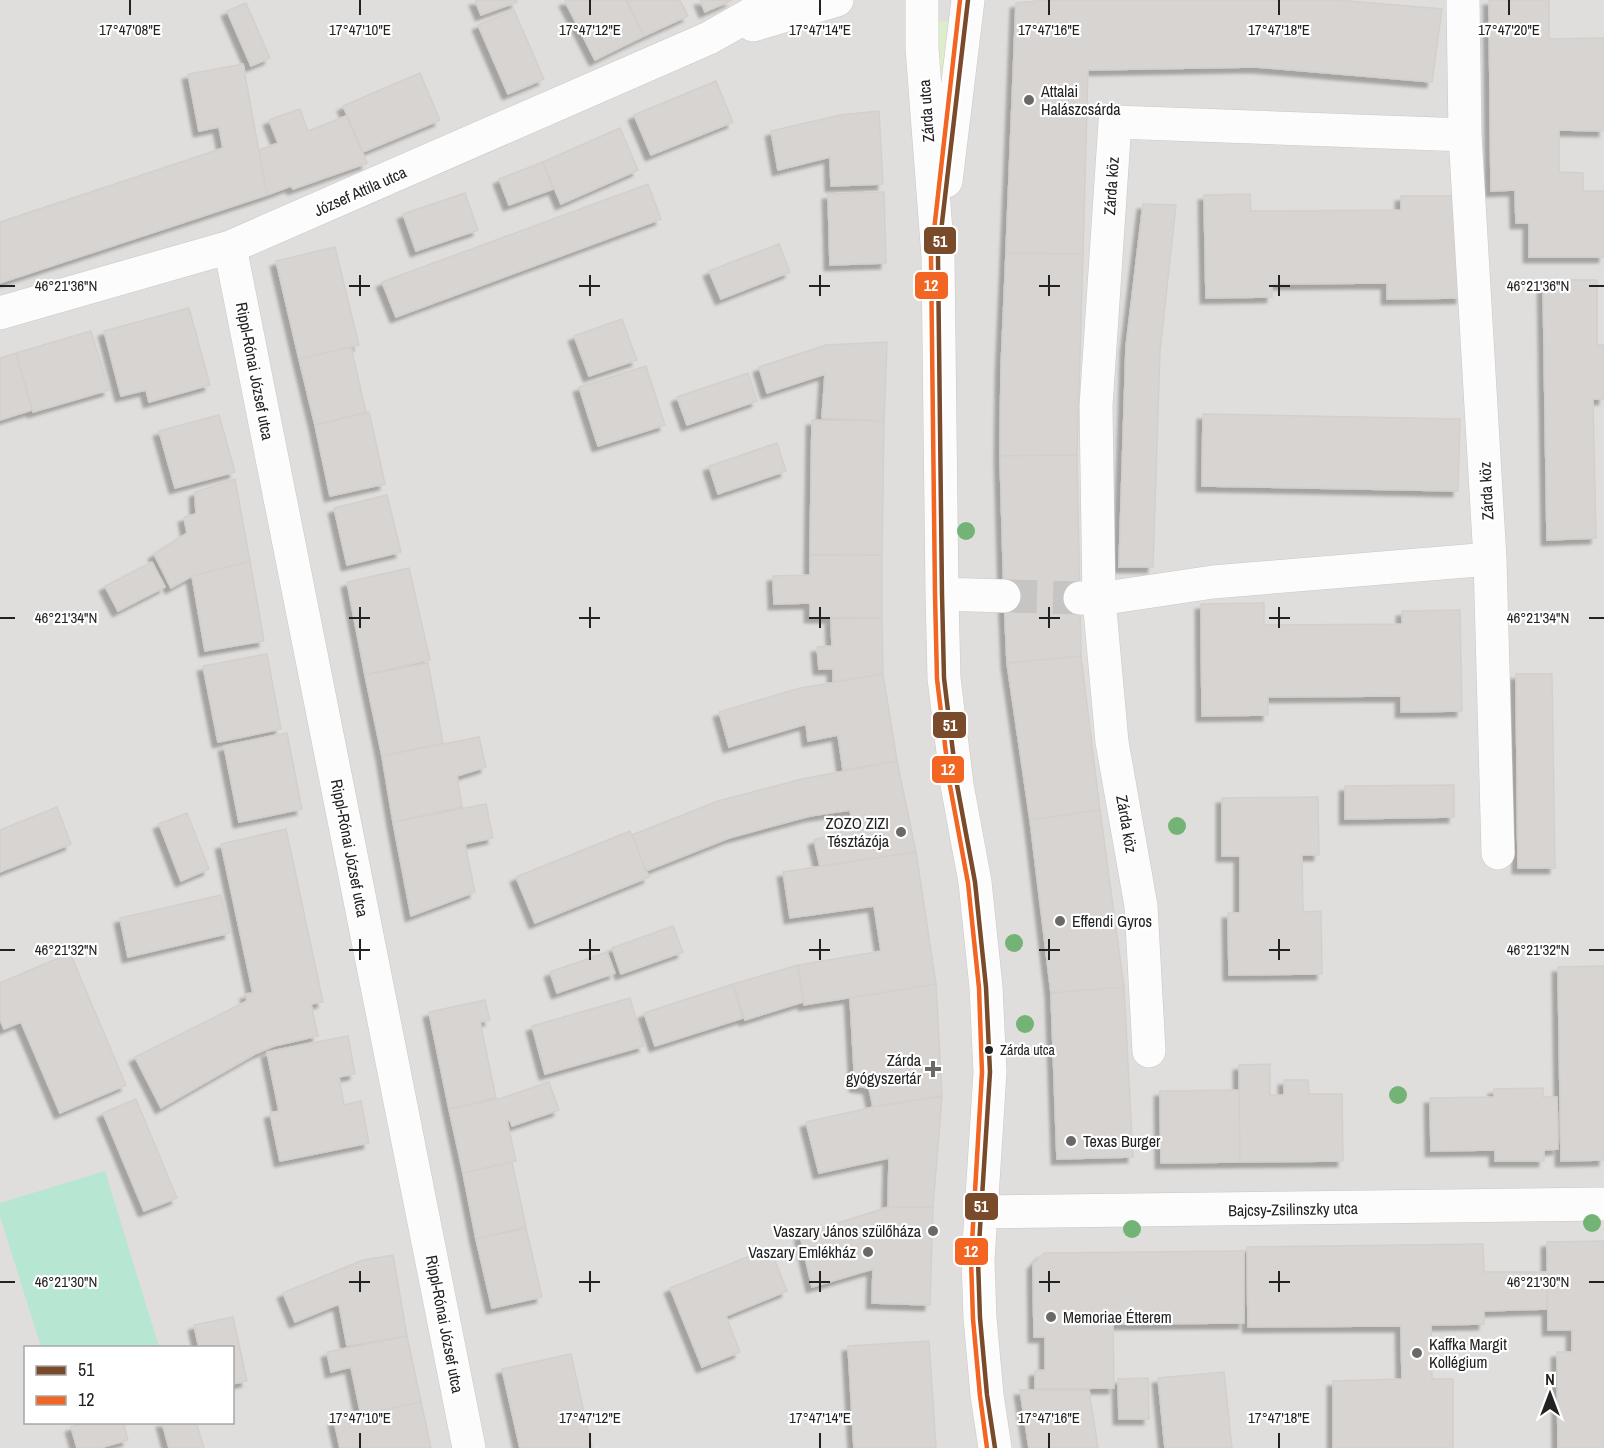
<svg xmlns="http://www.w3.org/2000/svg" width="1604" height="1448" font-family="'Archivo Narrow',sans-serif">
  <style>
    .residential { fill: #dfdedc; fill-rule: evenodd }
    .grass { fill: #ddeccb }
    .pitch { fill: #b7e6d2 }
    .building { fill: #d7d4d2; stroke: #d3d0cc; stroke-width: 1.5; filter: url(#shadow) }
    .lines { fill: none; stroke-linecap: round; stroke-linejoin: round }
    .minor-tunnel { stroke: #c7c5c3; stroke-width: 33; stroke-dasharray: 33 16; stroke-linecap: butt }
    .minor-casing { stroke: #c9c8c7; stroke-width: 34 }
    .minor { stroke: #fdfcfc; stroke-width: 33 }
    .bus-1-casing { stroke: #fff; stroke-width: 9 }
    .bus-2-casing { stroke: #fff; stroke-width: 9 }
    .bus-1 { stroke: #7a4b2a; stroke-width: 4.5 }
    .bus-2 { stroke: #f26522; stroke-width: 4.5 }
    .tree { fill: #73b476 }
    .ticks { fill: none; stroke: #222; stroke-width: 2 }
    .poi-dot { fill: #6a6968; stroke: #fff; stroke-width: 2 }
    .bus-dot { fill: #222; stroke: #fff; stroke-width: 2 }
    .labels { text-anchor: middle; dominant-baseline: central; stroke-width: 4.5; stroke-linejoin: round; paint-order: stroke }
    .bus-label { font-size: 14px; fill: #222; stroke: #fff; text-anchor: start }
    .poi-label { font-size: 16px; fill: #222; stroke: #fff; text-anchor: start }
    .street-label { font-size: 16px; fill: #222; stroke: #fff }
    .ticks-label { font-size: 15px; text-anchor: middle; fill: #222; stroke: #fff; stroke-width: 4.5; stroke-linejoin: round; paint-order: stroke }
    .line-badge { stroke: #fff; stroke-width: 2 }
    .badge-label { font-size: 16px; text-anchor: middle; font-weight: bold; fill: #fff }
  </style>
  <defs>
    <filter id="shadow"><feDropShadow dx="-5.5" dy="5.5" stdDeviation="1.5" flood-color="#0004"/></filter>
  </defs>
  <rect width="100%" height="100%" fill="#f0eeeb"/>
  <path class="residential" d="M 0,0 L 1604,0 L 1604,1448 L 0,1448 ZM 26,1348 L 232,1348 L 232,1422 L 26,1422 Z"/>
  <path class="grass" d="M 933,21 L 949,21 L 944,107 Z"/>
  <path class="pitch" d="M 105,1171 L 159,1347 L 41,1347 L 0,1216 L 0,1203 Z"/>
  <path class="building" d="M 475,0 L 516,0 L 517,2 L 481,15 Z
    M 567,0 L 626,0 L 644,36 L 595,60 L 565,1 Z
    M 627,0 L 680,0 L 688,16 L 644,36 Z
    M 700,0 L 732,0 L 705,12 Z
    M 1048,0 L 1338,0 L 1442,9 L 1432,82 L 1256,67 L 1088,70 L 1083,254 L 1006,253 L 1016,3 Z
    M 1489,0 L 1549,0 L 1549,39 L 1604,38 L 1604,131 L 1559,130 L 1559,172 L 1583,173 L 1583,191 L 1604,191 L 1604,257 L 1529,257 L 1529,223 L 1516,223 L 1515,190 L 1491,191 Z
    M 246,3 L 270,58 L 251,66 L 227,11 Z
    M 514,10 L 544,79 L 508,94 L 478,25 Z
    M 243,64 L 267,195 L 0,283 L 0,222 L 223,148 L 219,127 L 199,131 L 188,74 Z
    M 420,73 L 440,120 L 363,152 L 343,106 Z
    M 716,81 L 733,122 L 651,155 L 634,115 Z
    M 300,109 L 308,131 L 346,116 L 367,163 L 293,189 L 291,186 L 267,195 L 259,150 L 278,143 L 269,120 Z
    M 879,111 L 883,184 L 831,186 L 830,157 L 778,170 L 771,131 L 840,115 Z
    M 620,128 L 638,170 L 561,204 L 543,162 Z
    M 543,162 L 553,189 L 509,205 L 499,179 Z
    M 648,184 L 661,219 L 396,317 L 382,282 Z
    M 884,192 L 886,263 L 830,265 L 828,194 Z
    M 465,193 L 478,230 L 416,251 L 403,214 Z
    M 1250,194 L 1251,211 L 1401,210 L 1401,196 L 1460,196 L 1461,298 L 1387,299 L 1387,283 L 1272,284 L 1272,297 L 1206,298 L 1204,195 Z
    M 1143,204 L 1176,205 L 1160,351 L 1153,567 L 1119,567 L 1126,347 Z
    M 779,244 L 790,272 L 721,299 L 709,271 Z
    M 335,247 L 359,345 L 299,359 L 276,261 Z
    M 1006,253 L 1083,254 L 1077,455 L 1000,456 L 1001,369 Z
    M 1543,280 L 1597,280 L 1597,345 L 1604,345 L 1604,399 L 1593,399 L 1596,538 L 1547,540 Z
    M 189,308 L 210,385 L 149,402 L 146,390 L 121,396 L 104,331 Z
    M 622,319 L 637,360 L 589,376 L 574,336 Z
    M 91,331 L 109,390 L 33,412 L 16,353 Z
    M 887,342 L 884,421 L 822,418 L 825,374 L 767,393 L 759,367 L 826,345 Z
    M 351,347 L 366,412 L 315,425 L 299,359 Z
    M 16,353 L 32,410 L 0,420 L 0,358 Z
    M 646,366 L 665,425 L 598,446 L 579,387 Z
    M 748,373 L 757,401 L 687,425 L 677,397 Z
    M 369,412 L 385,484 L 330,496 L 315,425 Z
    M 1203,414 L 1460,419 L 1458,491 L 1202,486 Z
    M 219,415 L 235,472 L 175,488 L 159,431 Z
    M 812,420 L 884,421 L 882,555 L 810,554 Z
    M 777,443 L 786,471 L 718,494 L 709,466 Z
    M 1077,455 L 1081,656 L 1007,663 L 1004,596 L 1000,456 Z
    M 235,479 L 250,561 L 192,576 L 171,588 L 154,554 L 187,533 L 184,517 L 196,514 L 195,492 Z
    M 387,495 L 401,552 L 347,565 L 334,508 Z
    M 810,555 L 882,555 L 882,618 L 810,617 L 810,603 L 774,604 L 773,576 L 810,575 Z
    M 250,561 L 264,641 L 205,651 L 192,576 Z
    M 152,562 L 165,587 L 118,611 L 105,586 Z
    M 409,568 L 430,660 L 365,675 L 347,582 Z
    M 1264,603 L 1264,625 L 1402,624 L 1402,611 L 1460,610 L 1462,711 L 1401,712 L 1401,696 L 1268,697 L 1268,715 L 1202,716 L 1201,604 Z
    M 882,618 L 883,674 L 833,682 L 833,669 L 819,669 L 817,647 L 832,646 L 831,619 Z
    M 267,654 L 281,729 L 218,742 L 203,666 Z
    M 1081,656 L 1100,810 L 1030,820 L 1007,663 Z
    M 428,663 L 443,743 L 382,756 L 365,675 Z
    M 883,674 L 897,761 L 843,770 L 838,735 L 808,741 L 806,724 L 729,747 L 719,712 L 800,688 Z
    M 1516,674 L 1552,674 L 1555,868 L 1518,868 Z
    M 287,733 L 302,809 L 239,822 L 224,746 Z
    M 479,737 L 486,767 L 457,776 L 462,807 L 393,822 L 382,756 Z
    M 897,761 L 916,852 L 820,866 L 814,840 L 853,828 L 850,810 L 810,816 L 729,838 L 646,871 L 632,835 L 718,801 L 802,779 Z
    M 1454,785 L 1454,817 L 1345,819 L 1345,786 Z
    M 1318,797 L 1319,855 L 1302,855 L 1303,912 L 1321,911 L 1322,974 L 1229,975 L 1228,913 L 1240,913 L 1240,856 L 1222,856 L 1222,798 Z
    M 486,804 L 493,838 L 465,844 L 475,892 L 411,916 L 393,822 Z
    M 57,807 L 71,844 L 0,872 L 0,830 Z
    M 1100,810 L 1124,987 L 1051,993 L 1030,820 Z
    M 187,813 L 209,869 L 181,881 L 159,824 Z
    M 286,829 L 323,1002 L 311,1004 L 318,1036 L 274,1046 L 255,1054 L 161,1108 L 135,1057 L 247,1001 L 246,994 L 253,993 L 221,844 Z
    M 630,831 L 649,877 L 535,923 L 516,877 Z
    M 916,852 L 936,984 L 804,1005 L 798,965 L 881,951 L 874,906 L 790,918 L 783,872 Z
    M 221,895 L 230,933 L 128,957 L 120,918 Z
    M 673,926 L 683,952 L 621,974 L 612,948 Z
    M 607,952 L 615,973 L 557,993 L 550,972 Z
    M 70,953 L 126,1085 L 60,1113 L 21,1022 L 4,1029 L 0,1019 L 0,983 Z
    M 798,965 L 803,1002 L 745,1020 L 733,984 Z
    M 1604,966 L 1604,1160 L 1561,1161 L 1558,967 Z
    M 733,984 L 743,1018 L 655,1046 L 644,1013 Z
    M 936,984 L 942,1096 L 873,1107 L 869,1088 L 855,1086 L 850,998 Z
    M 1124,987 L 1133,1157 L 1057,1159 L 1051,993 Z
    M 630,998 L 644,1046 L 545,1074 L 532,1026 Z
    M 485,1000 L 490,1020 L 480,1022 L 496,1098 L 449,1109 L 429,1012 Z
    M 348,1036 L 355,1074 L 339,1077 L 344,1105 L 361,1101 L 369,1143 L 280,1161 L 270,1113 L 279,1111 L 267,1052 Z
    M 1270,1064 L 1270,1095 L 1284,1095 L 1284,1080 L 1308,1080 L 1309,1094 L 1342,1094 L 1343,1161 L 1240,1162 L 1239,1065 Z
    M 549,1082 L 559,1110 L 512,1126 L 510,1120 L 507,1121 L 516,1161 L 463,1173 L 449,1109 L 502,1098 Z
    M 1543,1088 L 1543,1097 L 1557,1097 L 1558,1149 L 1544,1150 L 1544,1161 L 1495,1161 L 1495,1150 L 1431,1151 L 1430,1098 L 1494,1097 L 1494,1089 Z
    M 1239,1090 L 1240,1162 L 1161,1163 L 1160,1091 Z
    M 942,1096 L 933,1207 L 888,1207 L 889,1158 L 819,1173 L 806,1122 L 873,1107 Z
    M 136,1099 L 177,1198 L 144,1211 L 103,1113 Z
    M 512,1162 L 526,1227 L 476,1239 L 463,1173 Z
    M 888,1207 L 933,1207 L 930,1305 L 872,1303 L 873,1269 L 812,1287 L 800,1235 Z
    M 526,1228 L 542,1297 L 492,1308 L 476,1239 Z
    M 1604,1241 L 1604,1448 L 1558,1448 L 1557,1352 L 1572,1352 L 1572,1330 L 1548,1330 L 1547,1242 Z
    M 1483,1244 L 1484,1272 L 1547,1272 L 1547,1309 L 1484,1311 L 1484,1324 L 1431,1325 L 1432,1379 L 1453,1379 L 1453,1448 L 1333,1448 L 1333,1381 L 1402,1379 L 1401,1326 L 1248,1327 L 1247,1247 Z
    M 770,1248 L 787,1291 L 726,1316 L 740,1352 L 702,1367 L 670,1288 Z
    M 1244,1251 L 1244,1323 L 1113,1324 L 1114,1388 L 1035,1389 L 1035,1371 L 1045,1370 L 1045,1337 L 1034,1337 L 1033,1264 L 1044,1253 Z
    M 393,1255 L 407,1336 L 347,1346 L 339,1304 L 295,1322 L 283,1293 L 363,1260 Z
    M 233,1317 L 247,1381 L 232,1384 L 232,1348 L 199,1348 L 194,1325 Z
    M 407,1336 L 421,1402 L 361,1415 L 351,1367 L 331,1372 L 327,1352 Z
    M 929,1341 L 936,1448 L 854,1448 L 848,1346 Z
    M 571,1354 L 592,1448 L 520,1448 L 502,1369 Z
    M 1224,1372 L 1232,1448 L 1165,1448 L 1158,1378 Z
    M 1148,1378 L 1149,1419 L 1119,1419 L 1118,1379 Z
    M 1020,1390 L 1089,1390 L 1098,1448 L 1029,1448 Z
    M 421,1402 L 431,1448 L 340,1448 L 334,1420 Z
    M 85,1422 L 123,1422 L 128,1440 L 100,1448 L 77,1448 L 71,1427 Z
    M 162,1422 L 196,1422 L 204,1448 L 169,1448 Z"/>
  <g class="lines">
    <path class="minor-tunnel" d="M 1004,596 L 1080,598"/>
    <g class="minor-casing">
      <path id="minor" d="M 922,0 L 922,48 L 938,257 L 942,594 L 944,678 L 957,785 L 975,882 L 986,987 L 990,1072 L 978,1260 L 980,1318 L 987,1395 L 995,1448
        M 753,25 L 837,0
        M 1465,135 L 1490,559 L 1498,853
        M 946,181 L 968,0
        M 230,247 L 469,1448
        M 0,313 L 230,247 L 709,38 L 776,0
        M 942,594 L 1004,596
        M 1080,598 L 1099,599 L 1213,582 L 1490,559
        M 1149,1051 L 1141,906 L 1112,742 L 1099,599 L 1096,406 L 1115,122 L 1465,135 L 1463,0
        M 982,1212 L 1604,1204"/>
    </g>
    <use href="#minor" class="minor"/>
    <g class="bus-1-casing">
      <path id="bus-1" d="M 968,0 L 938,257 L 942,594 L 944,678 L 957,785 L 975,882 L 986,987 L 990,1072 L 978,1260 L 980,1318 L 987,1395 L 995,1448"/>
    </g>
    <g class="bus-2-casing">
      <path id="bus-2" d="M 960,0 L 931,257 L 935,594 L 937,679 L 950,786 L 968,883 L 979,988 L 982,1072 L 971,1260 L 973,1319 L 980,1396 L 987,1448"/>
    </g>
    <use href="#bus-1" class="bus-1"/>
    <use href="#bus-2" class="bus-2"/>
  </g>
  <g class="tree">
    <circle cx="966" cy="531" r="9"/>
    <circle cx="1177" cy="826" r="9"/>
    <circle cx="1014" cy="943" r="9"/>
    <circle cx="1025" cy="1024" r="9"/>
    <circle cx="1398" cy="1095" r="9"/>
    <circle cx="1592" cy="1223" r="9"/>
    <circle cx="1132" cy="1229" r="9"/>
  </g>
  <path class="ticks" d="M 130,0 L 130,15M 360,0 L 360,15M 590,0 L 590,15M 820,0 L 820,15M 1049,0 L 1049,15M 1279,0 L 1279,15M 1509,0 L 1509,15M 360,275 L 360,296M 590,275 L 590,296M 820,275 L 820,296M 1049,275 L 1049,296M 1279,275 L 1279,296M 0,286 L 15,286M 349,286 L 370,286M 579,286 L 600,286M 809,286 L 830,286M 1039,286 L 1060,286M 1269,286 L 1290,286M 1589,286 L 1604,286M 360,607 L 360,628M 590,607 L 590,628M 820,607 L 820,628M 1049,607 L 1049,628M 1279,607 L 1279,628M 0,618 L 15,618M 349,618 L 370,618M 579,618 L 600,618M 809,618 L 830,618M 1039,618 L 1060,618M 1269,618 L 1290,618M 1589,618 L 1604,618M 360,939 L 360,960M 590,939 L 590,960M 820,939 L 820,960M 1049,939 L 1049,960M 1279,939 L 1279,960M 0,950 L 15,950M 349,950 L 370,950M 579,950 L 600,950M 809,950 L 830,950M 1039,950 L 1060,950M 1269,950 L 1290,950M 1589,950 L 1604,950M 360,1271 L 360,1292M 590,1271 L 590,1292M 820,1271 L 820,1292M 1049,1271 L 1049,1292M 1279,1271 L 1279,1292M 0,1282 L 15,1282M 349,1282 L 370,1282M 579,1282 L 600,1282M 809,1282 L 830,1282M 1039,1282 L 1060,1282M 1269,1282 L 1290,1282M 1589,1282 L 1604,1282M 360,1433 L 360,1448M 590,1433 L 590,1448M 820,1433 L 820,1448M 1049,1433 L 1049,1448M 1279,1433 L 1279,1448"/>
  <g class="poi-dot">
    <circle cx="1029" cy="100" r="6"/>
    <circle cx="901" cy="832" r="6"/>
    <circle cx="1060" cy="921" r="6"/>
    <path d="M930 1060h6v6h6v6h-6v6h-6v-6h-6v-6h6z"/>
    <circle cx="1071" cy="1141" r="6"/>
    <circle cx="933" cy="1231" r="6"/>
    <circle cx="868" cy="1252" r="6"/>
    <circle cx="1051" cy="1317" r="6"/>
    <circle cx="1417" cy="1353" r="6"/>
  </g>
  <circle class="bus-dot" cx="989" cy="1050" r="5"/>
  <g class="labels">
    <g class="bus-label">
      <text x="1000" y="1050">Zárda utca</text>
    </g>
    <g class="poi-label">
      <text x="1041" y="91">Attalai<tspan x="1041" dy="18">Halászcsárda</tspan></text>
      <text x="889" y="823" text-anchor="end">ZOZO ZIZI<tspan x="889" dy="18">Tésztázója</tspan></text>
      <text x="1072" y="921">Effendi Gyros</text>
      <text x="921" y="1060" text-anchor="end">Zárda<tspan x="921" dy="18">gyógyszertár</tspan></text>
      <text x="1083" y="1141">Texas Burger</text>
      <text x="921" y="1231" text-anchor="end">Vaszary János szülőháza</text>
      <text x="856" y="1252" text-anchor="end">Vaszary Emlékház</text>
      <text x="1063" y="1317">Memoriae Étterem</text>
      <text x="1429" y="1344">Kaffka Margit<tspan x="1429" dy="18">Kollégium</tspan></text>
    </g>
    <g class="street-label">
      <text transform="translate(926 111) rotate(-94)">Zárda utca</text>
      <text transform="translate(1111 186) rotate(-86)">Zárda köz</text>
      <text transform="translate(360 191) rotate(-24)">József Attila utca</text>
      <text transform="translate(255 371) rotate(79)">Rippl-Rónai József utca</text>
      <text transform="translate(1486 491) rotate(-93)">Zárda köz</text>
      <text transform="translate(1127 824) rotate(80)">Zárda köz</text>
      <text transform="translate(350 848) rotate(79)">Rippl-Rónai József utca</text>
      <text transform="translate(1293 1209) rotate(-1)">Bajcsy-Zsilinszky utca</text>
      <text transform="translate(445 1324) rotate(79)">Rippl-Rónai József utca</text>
    </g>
  </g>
  <g class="ticks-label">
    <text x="130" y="35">17°47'08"E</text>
    <text x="360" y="35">17°47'10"E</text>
    <text x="590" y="35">17°47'12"E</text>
    <text x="820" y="35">17°47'14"E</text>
    <text x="1049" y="35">17°47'16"E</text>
    <text x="1279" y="35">17°47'18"E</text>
    <text x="1509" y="35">17°47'20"E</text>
    <text x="66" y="291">46°21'36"N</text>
    <text x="1538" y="291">46°21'36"N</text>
    <text x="66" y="623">46°21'34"N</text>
    <text x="1538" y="623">46°21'34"N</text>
    <text x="66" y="955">46°21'32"N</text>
    <text x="1538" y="955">46°21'32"N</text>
    <text x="66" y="1287">46°21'30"N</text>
    <text x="1538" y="1287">46°21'30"N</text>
    <text x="360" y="1423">17°47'10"E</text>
    <text x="590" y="1423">17°47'12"E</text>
    <text x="820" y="1423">17°47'14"E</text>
    <text x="1049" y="1423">17°47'16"E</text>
    <text x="1279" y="1423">17°47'18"E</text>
  </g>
  <g class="line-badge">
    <rect x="923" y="226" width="34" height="29" rx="6" fill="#7a4b2a"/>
    <rect x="914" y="271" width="35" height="29" rx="6" fill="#f26522"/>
    <rect x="932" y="711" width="35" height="28" rx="6" fill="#7a4b2a"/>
    <rect x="931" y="755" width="34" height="29" rx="6" fill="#f26522"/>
    <rect x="964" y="1192" width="35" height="29" rx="6" fill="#7a4b2a"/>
    <rect x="954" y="1237" width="35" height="29" rx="6" fill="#f26522"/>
  </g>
  <g class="badge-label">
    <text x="940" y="247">51</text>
    <text x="931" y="291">12</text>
    <text x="950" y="731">51</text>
    <text x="948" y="775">12</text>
    <text x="981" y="1212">51</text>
    <text x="971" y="1257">12</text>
  </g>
  <rect x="24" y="1346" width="210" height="78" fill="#ffffff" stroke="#a7a7a7" stroke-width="1.5"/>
  <rect x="36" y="1366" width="30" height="9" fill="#7a4b2a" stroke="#a7a7a7" stroke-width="1.5"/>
  <text x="78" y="1376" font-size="18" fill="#222222">51</text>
  <rect x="36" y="1396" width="30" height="9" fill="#f26522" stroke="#a7a7a7" stroke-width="1.5"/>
  <text x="78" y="1406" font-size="18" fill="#222222">12</text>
  <g transform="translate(1550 1394)" stroke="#ffffff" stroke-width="4.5" paint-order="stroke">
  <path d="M0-4.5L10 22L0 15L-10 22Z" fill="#222222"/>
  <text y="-9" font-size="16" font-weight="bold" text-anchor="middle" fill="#222222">N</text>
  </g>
</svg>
